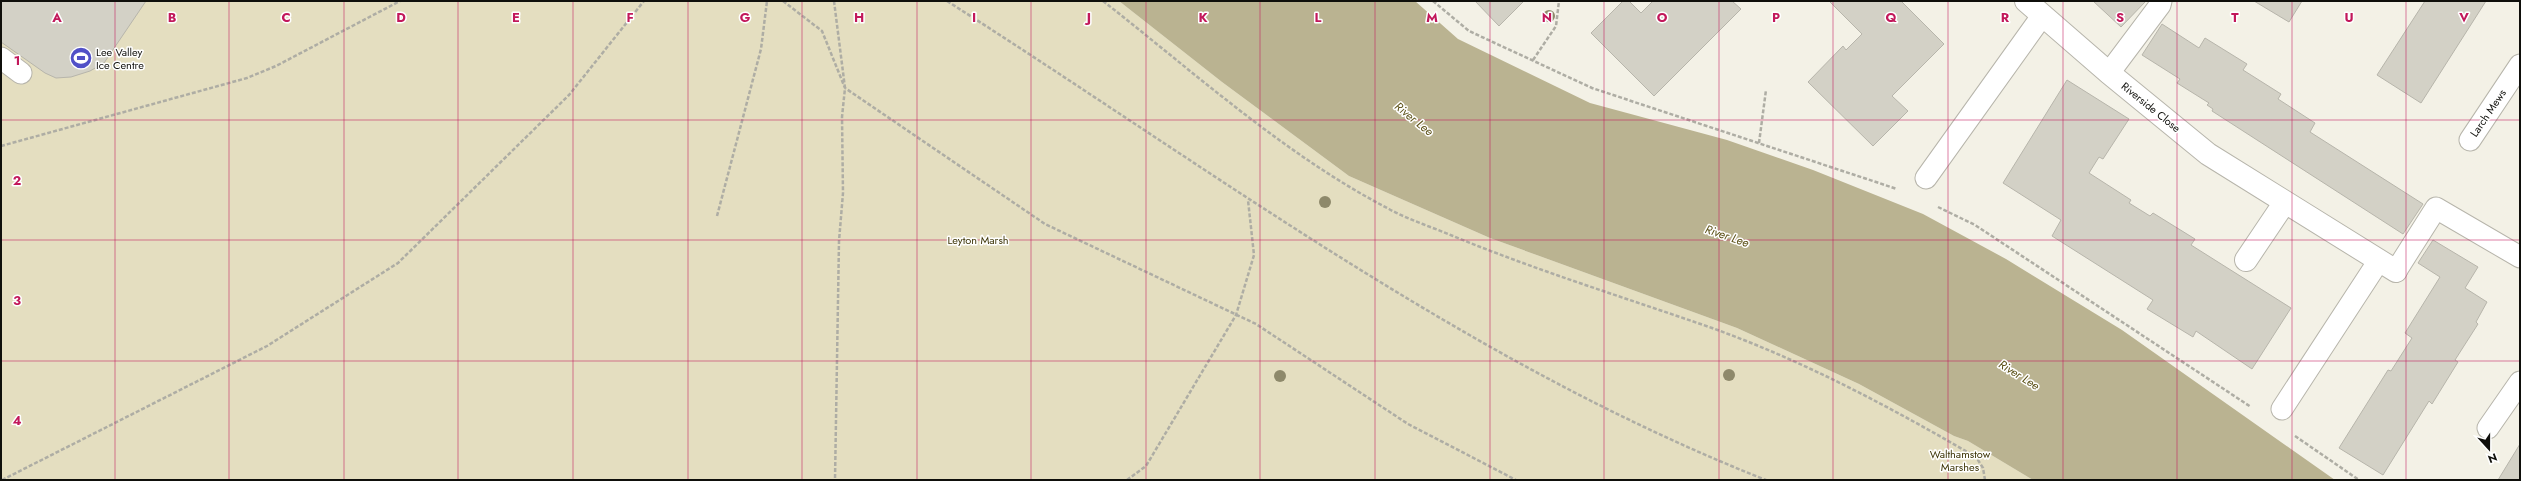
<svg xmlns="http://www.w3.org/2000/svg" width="2521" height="481" font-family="Jost,sans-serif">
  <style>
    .green { fill: #e4dec0 }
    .water { fill: #bab391 }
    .building { fill: #d3d1c6; stroke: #b7b5ab }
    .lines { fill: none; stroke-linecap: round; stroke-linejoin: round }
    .service-casing { stroke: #b7b5ab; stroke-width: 23 }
    .minor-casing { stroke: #b7b5ab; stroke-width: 24 }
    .path { stroke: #aeada4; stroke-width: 2.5; stroke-dasharray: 4 2; stroke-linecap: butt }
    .service { stroke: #fff; stroke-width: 21 }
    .minor { stroke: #fff; stroke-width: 22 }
    .tree { fill: #8e896b }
    .grid { fill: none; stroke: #c2185b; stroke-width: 1; stroke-opacity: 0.55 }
    .labels { text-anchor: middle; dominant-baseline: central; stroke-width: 3; stroke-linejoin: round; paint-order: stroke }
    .poi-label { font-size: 11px; fill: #0f0f0b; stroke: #fff; text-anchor: start }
    .street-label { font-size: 11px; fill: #0f0f0b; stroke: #fff }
    .park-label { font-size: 11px; fill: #3c3406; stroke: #fff }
    .water-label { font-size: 12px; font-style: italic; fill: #5c5117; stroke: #fff }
    .grid-label { font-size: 13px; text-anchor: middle; font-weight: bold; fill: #c2185b; stroke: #fff; stroke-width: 3; stroke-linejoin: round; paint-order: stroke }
  </style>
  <rect width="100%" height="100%" fill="#f3f1e6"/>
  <path class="green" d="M 1,1 L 1119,1 L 1222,82 L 1349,176 L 1490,238 L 1737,328 L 1859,384 L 1954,436 L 1968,441 L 2033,480 L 1,480 Z"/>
  <path class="water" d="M 1119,1 L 1415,1 L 1458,39 L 1590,103 L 1727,140 L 1813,170 L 1923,214 L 2006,259 L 2122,330 L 2335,480 L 2033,480 L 1968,441 L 1954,436 L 1859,384 L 1737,328 L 1490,238 L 1349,176 L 1222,82 Z"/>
  <path class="building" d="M 1,1 L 146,1 L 104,63 L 90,71 L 71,77 L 56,78 L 45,73 L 1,42 Z
    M 1475,1 L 1524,1 L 1499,26 Z
    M 1623,1 L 1629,1 L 1641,13 L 1653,1 L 1732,1 L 1741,9 L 1654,96 L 1591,33 Z
    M 1829,1 L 1901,1 L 1944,44 L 1892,96 L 1908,111 L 1873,146 L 1808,82 L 1843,46 L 1846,50 L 1862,34 Z
    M 2093,1 L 2146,1 L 2121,27 Z
    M 2254,1 L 2302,1 L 2289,22 Z
    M 2425,1 L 2486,1 L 2421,103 L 2377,75 Z
    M 2162,24 L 2199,48 L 2205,38 L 2247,64 L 2243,70 L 2281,94 L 2278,99 L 2315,123 L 2310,132 L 2423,204 L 2403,234 L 2212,111 L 2213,109 L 2207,105 L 2209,103 L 2177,83 L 2180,79 L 2142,55 Z
    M 2067,80 L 2129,119 L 2103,159 L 2099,157 L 2089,173 L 2131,200 L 2129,203 L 2150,216 L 2153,213 L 2195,239 L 2191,245 L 2291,308 L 2252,369 L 2196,331 L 2193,337 L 2147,309 L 2153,300 L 2052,236 L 2061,220 L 2003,183 Z
    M 2433,240 L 2478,267 L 2465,288 L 2487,302 L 2476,322 L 2478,324 L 2455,360 L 2458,362 L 2432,404 L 2429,401 L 2383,475 L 2339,448 L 2388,370 L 2391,371 L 2412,338 L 2405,333 L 2440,277 L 2418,263 Z
    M 2520,444 L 2520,480 L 2498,480 Z"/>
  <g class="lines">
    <g class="service-casing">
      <path id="service" d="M 1,58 L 21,73
        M 2109,73 L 2160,5 L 2161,1
        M 2470,140 L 2520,65
        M 1926,178 L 2042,16
        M 2396,271 L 2436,208 L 2520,257
        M 2282,409 L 2378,262
        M 2488,428 L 2520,382"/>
    </g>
    <g class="minor-casing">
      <path id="minor" d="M 2026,1 L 2109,73 L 2208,154 L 2396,271
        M 2246,260 L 2285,202"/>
    </g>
    <path class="path" d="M 783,1 L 822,31 L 845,88 L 1045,224 L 1256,324 L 1408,424 L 1516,480
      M 834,1 L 845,88 L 842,117 L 843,193 L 839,241 L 835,480
      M 947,1 C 1214,171 1469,363 1766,480
      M 1103,1 C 1195,73 1285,155 1389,209 C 1409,220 1432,227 1453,236 C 1538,271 1626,298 1712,328 C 1804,361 1892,408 1976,457 L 1983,468 L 1985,480
      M 1433,1 L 1469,31 L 1592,88 L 1897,189
      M 1533,60 L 1556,26 L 1559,1
      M 1759,143 L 1766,90
      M 1,146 L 247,78 L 276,66 L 400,1
      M 1938,207 L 1975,225 L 2251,407
      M 717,216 L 761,49 L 767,1
      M 2295,436 L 2359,480
      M 2,480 L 267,346 L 398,263 L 569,95 L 644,1
      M 1127,480 L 1146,466 L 1236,315 L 1254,255 L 1248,200"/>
    <use href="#service" class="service"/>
    <use href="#minor" class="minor"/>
  </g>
  <g class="tree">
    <circle cx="1549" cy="16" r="6"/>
    <circle cx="1325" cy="202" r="6"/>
    <circle cx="1729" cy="375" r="6"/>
    <circle cx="1280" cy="376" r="6"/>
  </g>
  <path class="grid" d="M 115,1 L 115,480M 229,1 L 229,480M 344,1 L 344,480M 458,1 L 458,480M 573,1 L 573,480M 688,1 L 688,480M 802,1 L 802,480M 917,1 L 917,480M 1031,1 L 1031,480M 1146,1 L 1146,480M 1260,1 L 1260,480M 1375,1 L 1375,480M 1490,1 L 1490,480M 1604,1 L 1604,480M 1719,1 L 1719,480M 1833,1 L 1833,480M 1948,1 L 1948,480M 2063,1 L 2063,480M 2177,1 L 2177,480M 2292,1 L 2292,480M 2406,1 L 2406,480M 1,120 L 2520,120M 1,240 L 2520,240M 1,361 L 2520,361"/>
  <defs>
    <g id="stadium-disc" transform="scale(1.15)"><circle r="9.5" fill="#5150c7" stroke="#fff"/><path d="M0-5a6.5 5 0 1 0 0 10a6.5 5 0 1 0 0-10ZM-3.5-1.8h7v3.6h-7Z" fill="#fff"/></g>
  </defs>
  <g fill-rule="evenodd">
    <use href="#stadium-disc" x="81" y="58"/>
  </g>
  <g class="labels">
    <g class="poi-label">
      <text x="96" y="52">Lee Valley<tspan x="96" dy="13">Ice Centre</tspan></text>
    </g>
    <g class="street-label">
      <text transform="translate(2151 107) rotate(39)">Riverside Close</text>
      <text transform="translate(2488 113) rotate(-56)">Larch Mews</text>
    </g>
    <g class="park-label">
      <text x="978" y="240">Leyton Marsh</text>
      <text x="1960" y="454">Walthamstow<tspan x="1960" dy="13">Marshes</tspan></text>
    </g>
    <g class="water-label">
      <text transform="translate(1414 119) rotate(39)">River Lee</text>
      <text transform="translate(1727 236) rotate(19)">River Lee</text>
      <text transform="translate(2019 375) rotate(32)">River Lee</text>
    </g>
  </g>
  <g class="grid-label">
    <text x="57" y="22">A</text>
    <text x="172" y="22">B</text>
    <text x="286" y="22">C</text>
    <text x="401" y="22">D</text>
    <text x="516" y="22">E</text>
    <text x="630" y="22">F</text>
    <text x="745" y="22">G</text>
    <text x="859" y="22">H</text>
    <text x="974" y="22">I</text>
    <text x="1089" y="22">J</text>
    <text x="1203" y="22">K</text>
    <text x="1318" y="22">L</text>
    <text x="1432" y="22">M</text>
    <text x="1547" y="22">N</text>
    <text x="1662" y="22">O</text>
    <text x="1776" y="22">P</text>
    <text x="1891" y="22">Q</text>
    <text x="2005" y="22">R</text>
    <text x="2120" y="22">S</text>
    <text x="2235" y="22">T</text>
    <text x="2349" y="22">U</text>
    <text x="2464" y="22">V</text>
    <text x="17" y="65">1</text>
    <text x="17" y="185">2</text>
    <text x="17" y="305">3</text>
    <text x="17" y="425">4</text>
  </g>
  <rect width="2521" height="481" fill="none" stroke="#0f0f0b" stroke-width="4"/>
  <g transform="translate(2489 449) rotate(159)" stroke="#ffffff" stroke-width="3" paint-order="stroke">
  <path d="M0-3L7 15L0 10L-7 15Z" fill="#0f0f0b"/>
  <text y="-6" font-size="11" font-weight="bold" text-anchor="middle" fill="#0f0f0b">N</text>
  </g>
</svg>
